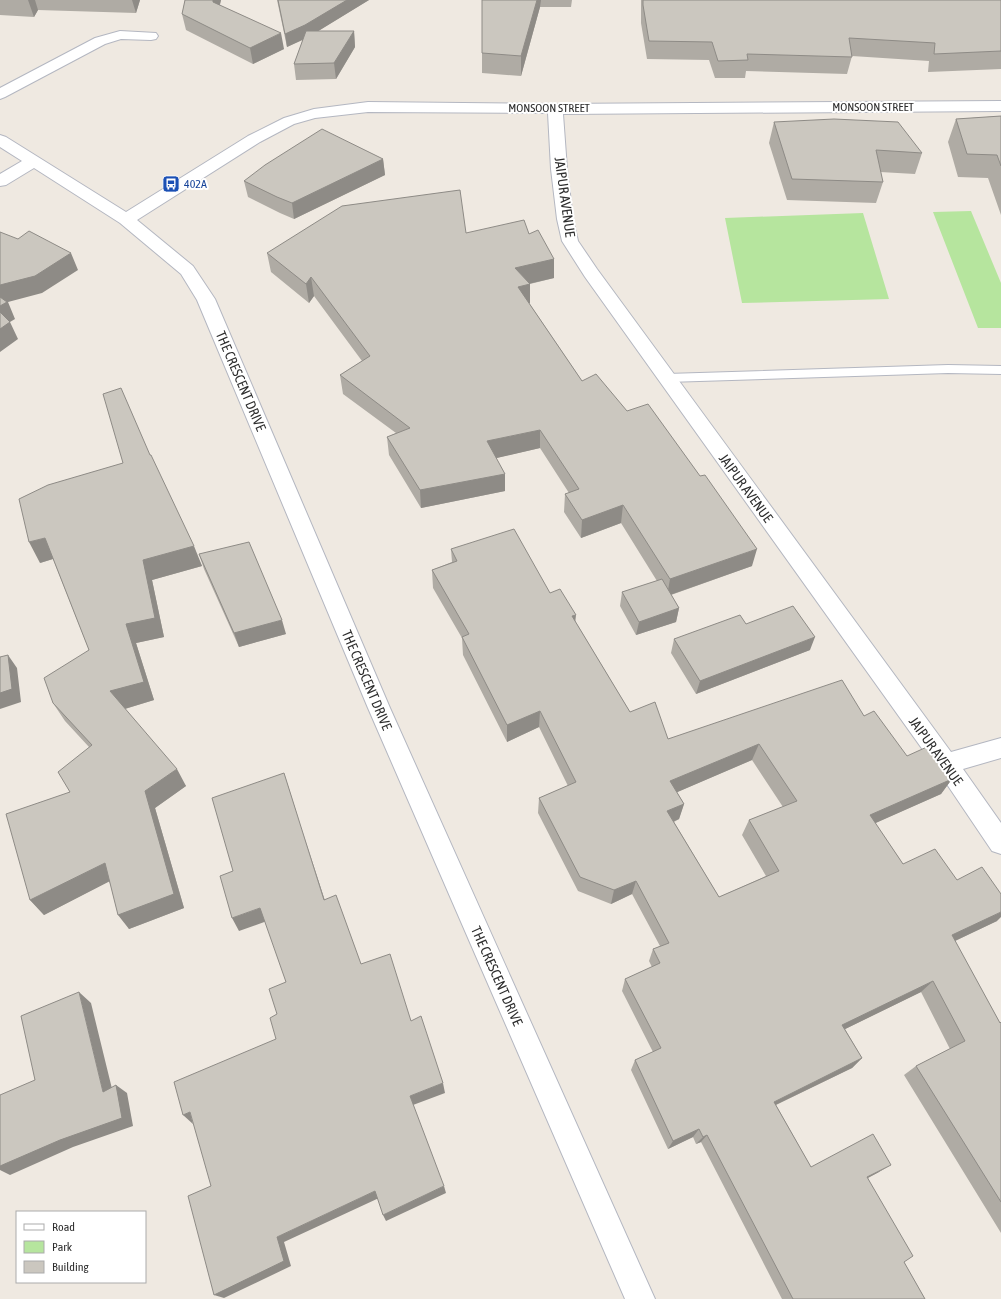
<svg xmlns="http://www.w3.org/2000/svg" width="1001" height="1299" font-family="'Asap Condensed',sans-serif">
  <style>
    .green { fill: #b6e59e }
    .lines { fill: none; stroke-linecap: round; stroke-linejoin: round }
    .service-casing { stroke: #b4b7c1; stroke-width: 2 }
    .minor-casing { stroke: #b4b7c1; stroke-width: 2 }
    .service { fill: #fff; fill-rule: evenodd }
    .minor { fill: #fff; fill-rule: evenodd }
    .wall { fill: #afaba4; fill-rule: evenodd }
    .shaded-wall { fill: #8e8b86 }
    .building { fill: #cbc7bf; stroke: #8e8b86; fill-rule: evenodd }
    .labels { text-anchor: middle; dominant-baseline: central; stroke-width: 4; stroke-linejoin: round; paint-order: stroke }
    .far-street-label { font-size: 12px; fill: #2e2e2e; stroke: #fff }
    .far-transit-label { font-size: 12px; fill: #164399; stroke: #fff; text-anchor: start }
    .street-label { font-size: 14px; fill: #2e2e2e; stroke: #fff }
  </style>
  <rect width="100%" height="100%" fill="#efe9e1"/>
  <path class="green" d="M 971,211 L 1001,283 L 1001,328 L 978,328 L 933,212 Z
    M 863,213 L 889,299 L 742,303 L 725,218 Z"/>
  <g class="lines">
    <g class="service-casing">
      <path id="service" d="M 948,365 L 1001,366 L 1001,374 L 948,373 L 667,382 L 663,381 L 661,378 L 663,375 L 667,374 Z"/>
    </g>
    <g class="minor-casing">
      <path id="minor" d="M 120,31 L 156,33 L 158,36 L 156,39 L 151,40 L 121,39 L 105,44 L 5,97 L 0,99 L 0,88 L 95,38 Z
        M 1001,101 L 1001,111 L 563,114 L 567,169 L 573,219 L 578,241 L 597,269 L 951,752 L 1001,738 L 1001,758 L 963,769 L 1001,823 L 1001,854 L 992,851 L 938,771 L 585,277 L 562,241 L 557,219 L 551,169 L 548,113 L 368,112 L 315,118 L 294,124 L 260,142 L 137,220 L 193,266 L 215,299 L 390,708 L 655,1299 L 625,1299 L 368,708 L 197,300 L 181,274 L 120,223 L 34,168 L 6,185 L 0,186 L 0,174 L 22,161 L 0,147 L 0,135 L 6,137 L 126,212 L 248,136 L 284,118 L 314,109 L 368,102 L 555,104 Z"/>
    </g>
    <use href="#service" class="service"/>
    <use href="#minor" class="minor"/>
  </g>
  <path class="wall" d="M 0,0 L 140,0 L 136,13 L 38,10 L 34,17 L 0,15 Z
    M 185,0 L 221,0 L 220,5 L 284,49 L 253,64 L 186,30 L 182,14 Z
    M 277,0 L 369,0 L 318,31 L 354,31 L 355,47 L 336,79 L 296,80 L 294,64 L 303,39 L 287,47 Z
    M 482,0 L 572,0 L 571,7 L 540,7 L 521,76 L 482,73 Z
    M 641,0 L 1001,0 L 1001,69 L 928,72 L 929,61 L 852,56 L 847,74 L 746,71 L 745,78 L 715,78 L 709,60 L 647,59 L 641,23 Z
    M 1001,116 L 1001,215 L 988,178 L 958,177 L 948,142 L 956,119 Z
    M 774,122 L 922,153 L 915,174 L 880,172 L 883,182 L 876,203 L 787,200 L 769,143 Z
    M 383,159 L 385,175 L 294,219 L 280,213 L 248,197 L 244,181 Z
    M 466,233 L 529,234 L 554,259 L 554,278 L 530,284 L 530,303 L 529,303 L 582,381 L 752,566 L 671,595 L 679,608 L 676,622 L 636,635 L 620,606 L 622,592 L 657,581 L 621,523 L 581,538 L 564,512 L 565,494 L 569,493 L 540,448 L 496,458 L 505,474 L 505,491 L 421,508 L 389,455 L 387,437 L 396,433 L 343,394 L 340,375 L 362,361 L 314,296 L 309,303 L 271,272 L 267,253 Z
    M 150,455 L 202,566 L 152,580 L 164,637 L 136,643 L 154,700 L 125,709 L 186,786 L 155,808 L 184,908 L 129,929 L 109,881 L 44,915 L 30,900 L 70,792 L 89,747 L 65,721 L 53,703 L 89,650 L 53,559 L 40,563 Z
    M 451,549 L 550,593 L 575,621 L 630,712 L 668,739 L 864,716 L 907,756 L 952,779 L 941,794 L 875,823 L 903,864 L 957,880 L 997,921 L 955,941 L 1000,1023 L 1001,1022 L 1001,1233 L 904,1075 L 916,1066 L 950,1049 L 921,992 L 845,1029 L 862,1058 L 852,1068 L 776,1105 L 811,1167 L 879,1172 L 868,1178 L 904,1262 L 925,1299 L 782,1299 L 701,1142 L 696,1144 L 693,1137 L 668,1149 L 631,1070 L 635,1060 L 653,1052 L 622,991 L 625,979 L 652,967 L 649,961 L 653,949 L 660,946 L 632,894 L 611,904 L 578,891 L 538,813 L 539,798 L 568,786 L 539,727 L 507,742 L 463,655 L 462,638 L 433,588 L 432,570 L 452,562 ZM 752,760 L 783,807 L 749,820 L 742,835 L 766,876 L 719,897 L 674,822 L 679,819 L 684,804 L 677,792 Z
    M 199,554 L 286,634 L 239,647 L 204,569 Z
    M 746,624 L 810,650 L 696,694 L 671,653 L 674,639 Z"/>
  <path class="shaded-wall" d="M 28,0 L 35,0 L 38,10 L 34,17 Z
    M 132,0 L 140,0 L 136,13 Z
    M 213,0 L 221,0 L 216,18 L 213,2 Z
    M 347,0 L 369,0 L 307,38 L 287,47 L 285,34 Z
    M 537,0 L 541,0 L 540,7 L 521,76 L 521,56 Z
    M 354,31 L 355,47 L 336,79 L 334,63 Z
    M 281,33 L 284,49 L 253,64 L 250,48 Z
    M 383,159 L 385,175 L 294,219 L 292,203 Z
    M 71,253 L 78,270 L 42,293 L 8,302 L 15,319 L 10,322 L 18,339 L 0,352 L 0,285 Z
    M 554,259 L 554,278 L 515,287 L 515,268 Z
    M 311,277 L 314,296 L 309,303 L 306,284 Z
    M 530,284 L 530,303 L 518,306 L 518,287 Z
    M 540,430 L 540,448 L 488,460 L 487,441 Z
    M 505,474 L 505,491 L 421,508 L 420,490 Z
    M 623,505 L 621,523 L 581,538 L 582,520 Z
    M 45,538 L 56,558 L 40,563 L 29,542 Z
    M 194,546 L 202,566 L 152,580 L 164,637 L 136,643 L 154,700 L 121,710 L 110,691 L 126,624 L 143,560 Z
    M 757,549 L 752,566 L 667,596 L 670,579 Z
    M 679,608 L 676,622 L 636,635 L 639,622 Z
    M 576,615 L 574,633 L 572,616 Z
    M 282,620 L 286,634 L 239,647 L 234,633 Z
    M 815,637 L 810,650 L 696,694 L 700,681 Z
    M 8,655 L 17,668 L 21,702 L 0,709 L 0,693 Z
    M 540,711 L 539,727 L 507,742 L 507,725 Z
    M 759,744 L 752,760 L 666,797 L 670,781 Z
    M 177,769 L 186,786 L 155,808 L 184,908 L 129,929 L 118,915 L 145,791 Z
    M 284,773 L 289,790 L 329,913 L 324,900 Z
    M 952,779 L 941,794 L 860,830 L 870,815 Z
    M 684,804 L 679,819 L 663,826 L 667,811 Z
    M 105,863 L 116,878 L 44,915 L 30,900 Z
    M 636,881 L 632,894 L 611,904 L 614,890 Z
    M 260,908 L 267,921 L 239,931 L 232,918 Z
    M 1001,912 L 1001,917 L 997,921 L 940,948 L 952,935 Z
    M 933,981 L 921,992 L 833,1035 L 842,1025 Z
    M 79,992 L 91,1003 L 115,1101 L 103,1092 Z
    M 862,1058 L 852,1068 L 765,1110 L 774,1102 Z
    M 443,1083 L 445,1093 L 413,1105 L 410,1096 Z
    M 116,1085 L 127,1093 L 133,1126 L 73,1147 L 10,1175 L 0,1170 L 0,1166 Z
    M 190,1112 L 193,1124 L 183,1115 Z
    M 699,1129 L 693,1137 L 668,1149 L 673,1141 Z
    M 707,1135 L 701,1142 L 696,1144 L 703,1137 Z
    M 891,1165 L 879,1172 L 856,1184 L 867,1177 Z
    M 444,1186 L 446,1193 L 386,1221 L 383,1215 Z
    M 375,1191 L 379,1198 L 284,1242 L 291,1266 L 224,1298 L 214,1295 L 277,1237 Z"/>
  <path class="building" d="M 185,0 L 213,0 L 213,2 L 281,33 L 250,48 L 182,14 Z
    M 278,0 L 347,0 L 305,25 L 285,34 Z
    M 482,0 L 537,0 L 521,56 L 482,53 Z
    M 643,0 L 1001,0 L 1001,51 L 934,54 L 935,43 L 849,38 L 852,57 L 747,54 L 748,60 L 718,61 L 712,42 L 649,41 L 643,5 Z
    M 306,31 L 354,31 L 334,63 L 294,64 Z
    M 1001,116 L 1001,166 L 997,155 L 967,154 L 956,119 Z
    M 834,119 L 898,122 L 922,153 L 876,150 L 883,182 L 792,179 L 774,122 Z
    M 322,129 L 383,159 L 292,203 L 277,197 L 244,181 L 265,165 Z
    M 460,190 L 466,233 L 524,220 L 529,234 L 538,230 L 554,259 L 515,268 L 530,284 L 518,287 L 582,381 L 596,374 L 627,411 L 648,404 L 700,476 L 705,475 L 757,549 L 670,579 L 623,505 L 582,520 L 565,494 L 579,489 L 540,430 L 487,441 L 505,474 L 420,490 L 387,437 L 410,428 L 340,375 L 370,356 L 311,277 L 306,284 L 267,253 L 342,206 Z
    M 29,231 L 71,253 L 35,276 L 0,285 L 0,232 L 18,239 Z
    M 0,297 L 7,302 L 0,306 Z
    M 0,312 L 10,322 L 0,329 Z
    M 121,388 L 150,455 L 151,455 L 194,546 L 143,560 L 155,618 L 126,624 L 144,682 L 110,691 L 177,769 L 145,791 L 174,894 L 118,915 L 105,863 L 30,900 L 6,814 L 70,792 L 58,772 L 92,745 L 53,703 L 44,678 L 89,650 L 45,538 L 29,542 L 19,499 L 48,485 L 123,463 L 103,394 Z
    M 514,529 L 550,593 L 560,589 L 576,615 L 572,616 L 630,712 L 655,702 L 668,739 L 842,680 L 864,716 L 874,711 L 907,756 L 929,746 L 952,779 L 870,815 L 903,864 L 935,849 L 957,880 L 982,867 L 1001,894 L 1001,912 L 952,935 L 1000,1023 L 1001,1022 L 1001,1202 L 916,1066 L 965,1041 L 933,981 L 842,1025 L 862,1058 L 774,1102 L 811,1167 L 873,1134 L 891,1165 L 867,1177 L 913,1256 L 904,1262 L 925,1299 L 793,1299 L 707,1135 L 703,1137 L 699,1129 L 673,1141 L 635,1060 L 661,1048 L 625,979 L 660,963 L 653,949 L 669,943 L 636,881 L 614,890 L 580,877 L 539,798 L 576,782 L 540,711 L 507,725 L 462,637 L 469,634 L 432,570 L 457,561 L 451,549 ZM 759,744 L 797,801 L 749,820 L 779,871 L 719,897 L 667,811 L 684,804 L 670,781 Z
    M 249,542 L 282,620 L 234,633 L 199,554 Z
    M 662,579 L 679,608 L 639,622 L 622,592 Z
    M 793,606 L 815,637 L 700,681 L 674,639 L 740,615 L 746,624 Z
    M 8,655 L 12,689 L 0,693 L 0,657 Z
    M 284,773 L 324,900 L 336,895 L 361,964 L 390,954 L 411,1021 L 421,1016 L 443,1083 L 410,1096 L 444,1186 L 383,1215 L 375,1191 L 277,1237 L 284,1261 L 214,1295 L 188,1196 L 211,1186 L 190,1112 L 183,1115 L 174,1082 L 276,1039 L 270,1018 L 277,1014 L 269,989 L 286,982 L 260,908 L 232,918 L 220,876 L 233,871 L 212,798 Z
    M 79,992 L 103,1092 L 116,1085 L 122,1118 L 60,1140 L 0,1166 L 0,1095 L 35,1080 L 21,1016 Z"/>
  <defs>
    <g id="bus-square" transform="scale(0.9)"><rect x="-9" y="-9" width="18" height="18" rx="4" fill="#1a4fb4" stroke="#fff"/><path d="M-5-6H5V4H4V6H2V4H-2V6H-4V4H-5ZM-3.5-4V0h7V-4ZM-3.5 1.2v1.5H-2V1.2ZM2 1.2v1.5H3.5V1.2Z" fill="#fff"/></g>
  </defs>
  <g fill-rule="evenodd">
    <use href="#bus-square" x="171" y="184"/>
  </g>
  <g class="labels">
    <g class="far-street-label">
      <text x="873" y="107">MONSOON STREET</text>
      <text x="549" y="108">MONSOON STREET</text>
    </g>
    <g class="far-transit-label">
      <text x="184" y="184">402A</text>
    </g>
    <g class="street-label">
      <text transform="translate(565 197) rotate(82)">JAIPUR AVENUE</text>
      <text transform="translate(241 381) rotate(67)">THE CRESCENT DRIVE</text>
      <text transform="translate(746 488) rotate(54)">JAIPUR AVENUE</text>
      <text transform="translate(367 680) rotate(67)">THE CRESCENT DRIVE</text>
      <text transform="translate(936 751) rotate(54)">JAIPUR AVENUE</text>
      <text transform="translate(497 976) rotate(66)">THE CRESCENT DRIVE</text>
    </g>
  </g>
  <rect x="16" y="1211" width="130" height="72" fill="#ffffff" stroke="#ababab"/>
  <rect x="24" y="1224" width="20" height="6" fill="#ffffff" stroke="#ababab"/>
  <text x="52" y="1231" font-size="12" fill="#2e2e2e">Road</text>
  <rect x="24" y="1241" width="20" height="12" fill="#b6e59e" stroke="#ababab"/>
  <text x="52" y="1251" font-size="12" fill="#2e2e2e">Park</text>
  <rect x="24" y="1261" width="20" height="12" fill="#cbc7bf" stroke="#ababab"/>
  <text x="52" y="1271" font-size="12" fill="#2e2e2e">Building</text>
</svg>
